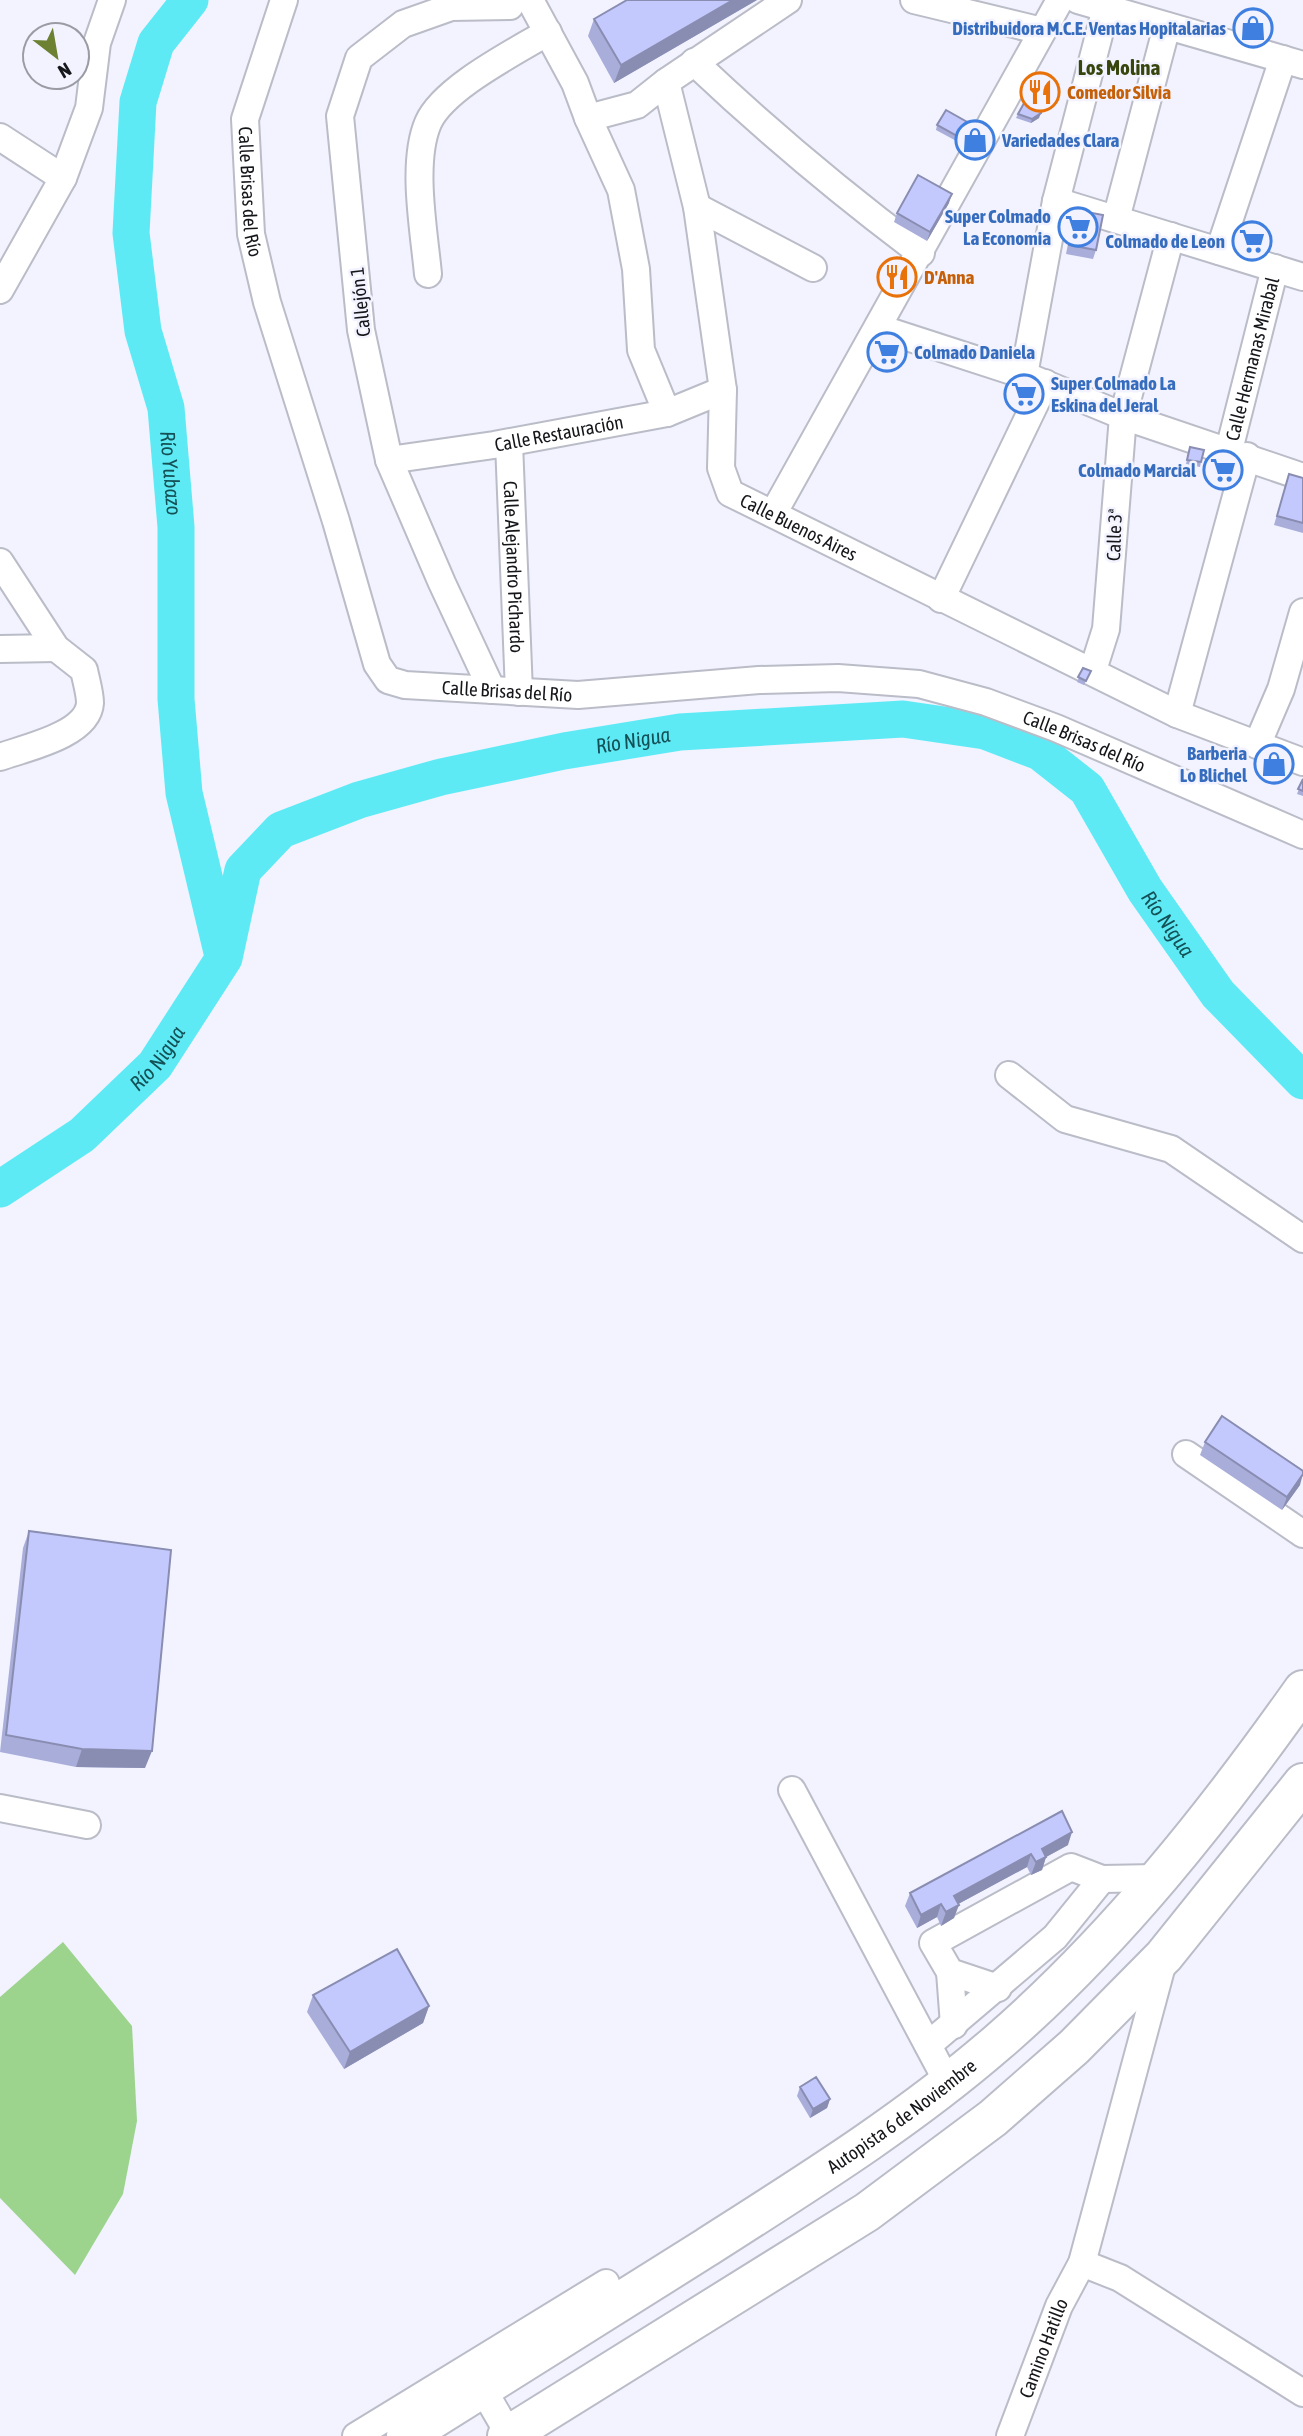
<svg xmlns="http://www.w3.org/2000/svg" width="1303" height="2436" font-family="'Asap Condensed',sans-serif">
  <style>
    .green { fill: #9cd38d }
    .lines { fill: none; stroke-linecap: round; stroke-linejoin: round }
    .river { stroke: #5eeaf5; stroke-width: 37 }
    .minor-casing { stroke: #babcc7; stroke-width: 30 }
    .highway-casing { stroke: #babcc7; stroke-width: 42 }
    .minor { stroke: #fff; stroke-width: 26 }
    .highway { stroke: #fff; stroke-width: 38 }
    .wall { fill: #a9adda }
    .shaded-wall { fill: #898db1 }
    .building { fill: #c4c9fd; stroke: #898db1; stroke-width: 2 }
    .labels { text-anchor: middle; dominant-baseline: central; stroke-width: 5; stroke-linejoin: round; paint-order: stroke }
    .shop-label { font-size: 19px; font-weight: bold; fill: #366cbe; stroke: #f2f3ff; text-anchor: end }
    .food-label { font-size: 19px; font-weight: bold; fill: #c56008; stroke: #f2f3ff; text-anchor: start }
    .street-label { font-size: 19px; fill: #15161a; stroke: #f2f3ff }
    .neighbourhood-label { font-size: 21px; font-weight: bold; fill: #38450d; stroke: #f2f3ff }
    .water-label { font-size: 21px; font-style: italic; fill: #145156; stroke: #f2f3ff }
  </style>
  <rect width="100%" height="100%" fill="#f2f3ff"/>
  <path class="green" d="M 63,1942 L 132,2026 L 137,2121 L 123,2194 L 75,2275 L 0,2198 L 0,1997 Z"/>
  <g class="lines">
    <g class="river">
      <path id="s1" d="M 190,0 L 156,43 L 138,102 L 131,233 L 143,331 L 166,408 L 176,527 L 176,699 L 184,793 L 222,952"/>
      <path id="s2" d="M 0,1189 L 82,1135 L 155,1065 L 224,958 L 243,870 L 281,830 L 359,800 L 441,777 L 564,751 L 680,732 L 903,719 L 985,731 L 1040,752 L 1087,789 L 1145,890 L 1218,994 L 1303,1081"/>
    </g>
    <g class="minor-casing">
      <g id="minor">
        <path id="s3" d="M 284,0 L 245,119 L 251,234 L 267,302 L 336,521 L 377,664 L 388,680 L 405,685 L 578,695 L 759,680 L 838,678 L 919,684 L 986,702 L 1056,728 L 1303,835"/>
        <path d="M 530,0 L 575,83 L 588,118 L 637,105 L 666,82"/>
        <path id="s4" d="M 788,0 L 666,82 L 697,207 L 723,390 L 721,468 L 730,493 L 1177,714 L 1303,762"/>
        <path d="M 914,0 L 1042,31"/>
        <path d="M 1078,0 L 1303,65"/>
        <path d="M 694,62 C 766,130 842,194 921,253"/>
        <path d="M 588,118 L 621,190 L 636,269 L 641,350 L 667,413"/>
        <path d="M 0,137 L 63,178"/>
        <path d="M 1056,201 L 1303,277"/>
        <path d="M 697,207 L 813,268"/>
        <path d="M 1116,219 L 1167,26"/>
        <path d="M 1219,251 L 1283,59"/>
        <path d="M 428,274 C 424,231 411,163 428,123 C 443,88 515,52 548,32"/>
        <path d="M 0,290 L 63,178 L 89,108 L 97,43 L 112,0"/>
        <path d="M 879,328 L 1024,375 L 1123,416 L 1303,477"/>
        <path d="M 1024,375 L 1056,201 L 1106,8"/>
        <path id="s5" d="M 509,443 L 519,692"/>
        <path id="s6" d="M 1229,450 L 1275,268"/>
        <path id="s7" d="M 389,460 L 494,445 L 667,413 L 723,390"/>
        <path d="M 773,514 L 1060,0"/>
        <path d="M 0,562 L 56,648 L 84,670 C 86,680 90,693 90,703 C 88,735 25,748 0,757"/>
        <path d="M 941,599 L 1045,383"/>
        <path d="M 0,649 L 56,648"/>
        <path d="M 1093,670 L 1106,629 L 1123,416 L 1171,236"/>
        <path d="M 492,690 L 442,583 L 389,460 L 361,330 L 340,116 L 359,58 L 403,24 L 451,7 L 510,6"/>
        <path d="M 1177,714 L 1247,456"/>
        <path d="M 1257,745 L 1281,689 L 1303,612"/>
        <path d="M 1009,1075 L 1065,1119 L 1171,1149 L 1303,1239"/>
        <path d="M 1186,1454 L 1303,1534"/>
        <path d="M 792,1790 L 948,2083"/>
        <path d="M 0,1808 L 87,1825"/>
        <path d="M 950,1972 L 954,2025"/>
        <path d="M 998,1988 L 950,1972 L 933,1943 L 1071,1867 L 1102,1879 L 1156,1878"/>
        <path d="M 928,2045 L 1055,1937 L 1102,1879"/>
        <path d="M 1082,2263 L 1120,2278 L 1303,2393"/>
        <path d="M 474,2374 L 510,2436"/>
        <path d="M 356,2436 L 606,2283"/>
        <path id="s8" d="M 1010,2436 L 1059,2306 L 1082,2263 L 1164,1958"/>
      </g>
    </g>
    <g class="highway-casing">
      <g id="highway">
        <path id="s9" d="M 406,2436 C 507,2373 607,2310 707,2247 C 807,2183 907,2121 997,2043 C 1114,1942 1214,1816 1303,1690"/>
        <path d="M 507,2436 L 867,2212 L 993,2118 L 1074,2047 L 1164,1956 L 1303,1783"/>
      </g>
    </g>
    <use href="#minor" class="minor"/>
    <use href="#highway" class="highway"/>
  </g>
  <path class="wall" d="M 757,0 L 614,83 L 588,36 L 594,19 Z
    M 1252,14 L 1263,18 L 1255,37 L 1244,33 Z
    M 1018,114 L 1039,118 L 1031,123 L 1016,118 Z
    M 937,125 L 982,135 L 973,150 L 936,130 Z
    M 949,203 L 927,241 L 894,222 L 897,213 Z
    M 1076,210 L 1096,250 L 1093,259 L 1066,254 L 1073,219 Z
    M 1248,230 L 1261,234 L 1257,246 L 1244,243 Z
    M 905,270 L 897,284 L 890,279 L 891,274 Z
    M 886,339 L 896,343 L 889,361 L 879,357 Z
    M 1015,391 L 1034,392 L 1029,403 L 1014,395 Z
    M 1190,447 L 1201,462 L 1200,467 L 1186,464 Z
    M 1218,457 L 1235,461 L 1230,478 L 1213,474 Z
    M 1289,474 L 1303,478 L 1303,533 L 1274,525 Z
    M 1083,668 L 1091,671 L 1084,685 L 1077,682 Z
    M 1282,757 L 1276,771 L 1267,766 L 1268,762 Z
    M 1303,779 L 1303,796 L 1297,794 Z
    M 1205,1442 L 1300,1485 L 1282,1510 L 1200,1455 Z
    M 29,1531 L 145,1768 L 76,1767 L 0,1752 L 23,1548 Z
    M 1062,1811 L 1068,1845 L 1046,1857 L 1042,1870 L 1031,1875 L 1027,1867 L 958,1904 L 954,1918 L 941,1926 L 937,1917 L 917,1928 L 905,1906 L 910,1893 Z
    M 313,1995 L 429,2006 L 423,2023 L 344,2069 L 307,2012 Z
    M 800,2087 L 830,2099 L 827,2108 L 810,2118 L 797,2096 Z"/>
  <path class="shaded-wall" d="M 733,0 L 757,0 L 614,83 L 621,65 Z
    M 1041,113 L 1039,118 L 1031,123 L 1032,119 Z
    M 952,194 L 949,203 L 927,241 L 930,232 Z
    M 1303,1474 L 1300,1485 L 1282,1510 L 1287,1497 Z
    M 82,1749 L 152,1751 L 145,1768 L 76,1767 Z
    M 1072,1832 L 1068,1845 L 1037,1862 L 1042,1849 Z
    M 1031,1854 L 1027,1867 L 949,1909 L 954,1896 Z
    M 1046,1857 L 1042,1870 L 1031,1875 L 1036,1862 Z
    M 941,1904 L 937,1917 L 917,1928 L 921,1915 Z
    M 959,1905 L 954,1918 L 941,1926 L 946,1912 Z
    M 429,2006 L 423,2023 L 344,2069 L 350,2052 Z
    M 830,2099 L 827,2108 L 810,2118 L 813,2109 Z"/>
  <path class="building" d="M 627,0 L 733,0 L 621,65 L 594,19 Z
    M 1252,14 L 1263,18 L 1257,32 L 1246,28 Z
    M 1038,78 L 1050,84 L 1041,113 L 1032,119 L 1018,114 Z
    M 946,110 L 983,131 L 975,146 L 937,125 Z
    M 918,175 L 952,194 L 930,232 L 897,213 Z
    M 1076,210 L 1103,215 L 1096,250 L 1069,245 Z
    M 1248,230 L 1261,234 L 1259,242 L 1246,239 Z
    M 897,265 L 905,270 L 899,280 L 891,274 Z
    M 886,339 L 896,343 L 890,356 L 881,352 Z
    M 1021,380 L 1036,388 L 1031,398 L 1015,391 Z
    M 1190,447 L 1204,450 L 1201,462 L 1187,460 Z
    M 1218,457 L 1235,461 L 1232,474 L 1215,469 Z
    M 1289,474 L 1303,478 L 1303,523 L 1277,516 Z
    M 1083,668 L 1091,671 L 1086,681 L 1078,677 Z
    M 1273,753 L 1282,757 L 1277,766 L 1268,762 Z
    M 1303,779 L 1303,791 L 1298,789 Z
    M 1222,1416 L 1303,1471 L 1303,1474 L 1287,1497 L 1205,1442 Z
    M 29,1531 L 171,1550 L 152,1751 L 82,1749 L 6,1735 Z
    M 1062,1811 L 1072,1832 L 1042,1849 L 1046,1857 L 1036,1862 L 1031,1854 L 954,1896 L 959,1905 L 946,1912 L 941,1904 L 921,1915 L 910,1893 Z
    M 397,1949 L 429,2006 L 350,2052 L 313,1995 Z
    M 816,2077 L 830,2099 L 813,2109 L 800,2087 Z"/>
  <defs>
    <g id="shop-ring" transform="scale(2.0125)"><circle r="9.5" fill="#f2f3ff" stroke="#3f7fe0" stroke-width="1.5"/><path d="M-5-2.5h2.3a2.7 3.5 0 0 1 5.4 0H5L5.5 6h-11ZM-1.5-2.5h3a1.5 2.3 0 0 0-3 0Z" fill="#3f7fe0"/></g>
    <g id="restaurant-ring" transform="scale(2.0125)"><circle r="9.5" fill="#f2f3ff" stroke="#e8710a" stroke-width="1.5"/><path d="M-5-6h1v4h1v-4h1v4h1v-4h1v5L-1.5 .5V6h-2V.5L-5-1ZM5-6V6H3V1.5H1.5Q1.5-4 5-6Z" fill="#e8710a"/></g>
    <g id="supermarket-ring" transform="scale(2.0125)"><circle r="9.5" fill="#f2f3ff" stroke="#3f7fe0" stroke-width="1.5"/><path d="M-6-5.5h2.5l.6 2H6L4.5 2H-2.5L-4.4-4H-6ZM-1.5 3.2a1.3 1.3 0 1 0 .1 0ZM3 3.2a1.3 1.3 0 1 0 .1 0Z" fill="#3f7fe0"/></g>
  </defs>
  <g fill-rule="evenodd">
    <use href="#shop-ring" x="1253" y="28"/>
    <use href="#restaurant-ring" x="1040" y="92"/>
    <use href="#shop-ring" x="975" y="140"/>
    <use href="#supermarket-ring" x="1078" y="227"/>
    <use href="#supermarket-ring" x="1252" y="241"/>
    <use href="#restaurant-ring" x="897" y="277"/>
    <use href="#supermarket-ring" x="887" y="352"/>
    <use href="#supermarket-ring" x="1024" y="394"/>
    <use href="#supermarket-ring" x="1223" y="470"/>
    <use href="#shop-ring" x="1274" y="764"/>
  </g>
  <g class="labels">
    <g class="shop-label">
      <text x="1226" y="28">Distribuidora M.C.E. Ventas Hopitalarias</text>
      <text x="1002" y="140" text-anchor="start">Variedades Clara</text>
      <text x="1051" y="216">Super Colmado<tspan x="1051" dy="22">La Economia</tspan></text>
      <text x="1225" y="241">Colmado de Leon</text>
      <text x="914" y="352" text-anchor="start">Colmado Daniela</text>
      <text x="1051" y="383" text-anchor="start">Super Colmado La<tspan x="1051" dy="22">Eskina del Jeral</tspan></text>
      <text x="1196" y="470">Colmado Marcial</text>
      <text x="1247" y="753">Barberia<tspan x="1247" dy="22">Lo Blichel</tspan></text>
    </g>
    <g class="food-label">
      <text x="1067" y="92">Comedor Silvia</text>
      <text x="924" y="277">D'Anna</text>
    </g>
    <g class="street-label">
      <text stroke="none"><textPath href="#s3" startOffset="198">Calle Brisas del Río</textPath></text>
      <text transform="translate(360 302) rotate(-96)">Callejón 1</text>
      <text stroke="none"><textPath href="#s6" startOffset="94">Calle Hermanas Mirabal</textPath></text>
      <text stroke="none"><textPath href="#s7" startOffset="172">Calle Restauración</textPath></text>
      <text stroke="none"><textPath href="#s4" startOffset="642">Calle Buenos Aires</textPath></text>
      <text transform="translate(1114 535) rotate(-88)">Calle 3ª</text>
      <text stroke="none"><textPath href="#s5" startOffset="124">Calle Alejandro Pichardo</textPath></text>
      <text stroke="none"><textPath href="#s3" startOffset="828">Calle Brisas del Río</textPath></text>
      <text stroke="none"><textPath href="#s3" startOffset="1416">Calle Brisas del Río</textPath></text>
      <text stroke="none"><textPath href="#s9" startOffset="590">Autopista 6 de Noviembre</textPath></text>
      <text stroke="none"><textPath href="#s8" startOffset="94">Camino Hatillo</textPath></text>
    </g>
    <g class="neighbourhood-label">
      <text x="1119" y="67">Los Molina</text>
    </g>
    <g class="water-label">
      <text stroke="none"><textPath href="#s1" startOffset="492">Río Yubazo</textPath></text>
      <text stroke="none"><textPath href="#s2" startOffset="836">Río Nigua</textPath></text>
      <text stroke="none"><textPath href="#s2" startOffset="1466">Río Nigua</textPath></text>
      <text stroke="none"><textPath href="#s2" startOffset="206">Río Nigua</textPath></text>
    </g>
  </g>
  <g transform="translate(56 56) rotate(149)"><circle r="33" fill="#f2f3ff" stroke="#9a9ba3" stroke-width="2"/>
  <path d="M0-5L12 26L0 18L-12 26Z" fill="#6c8131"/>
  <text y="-10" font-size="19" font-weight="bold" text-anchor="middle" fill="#15161a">N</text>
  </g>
</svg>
